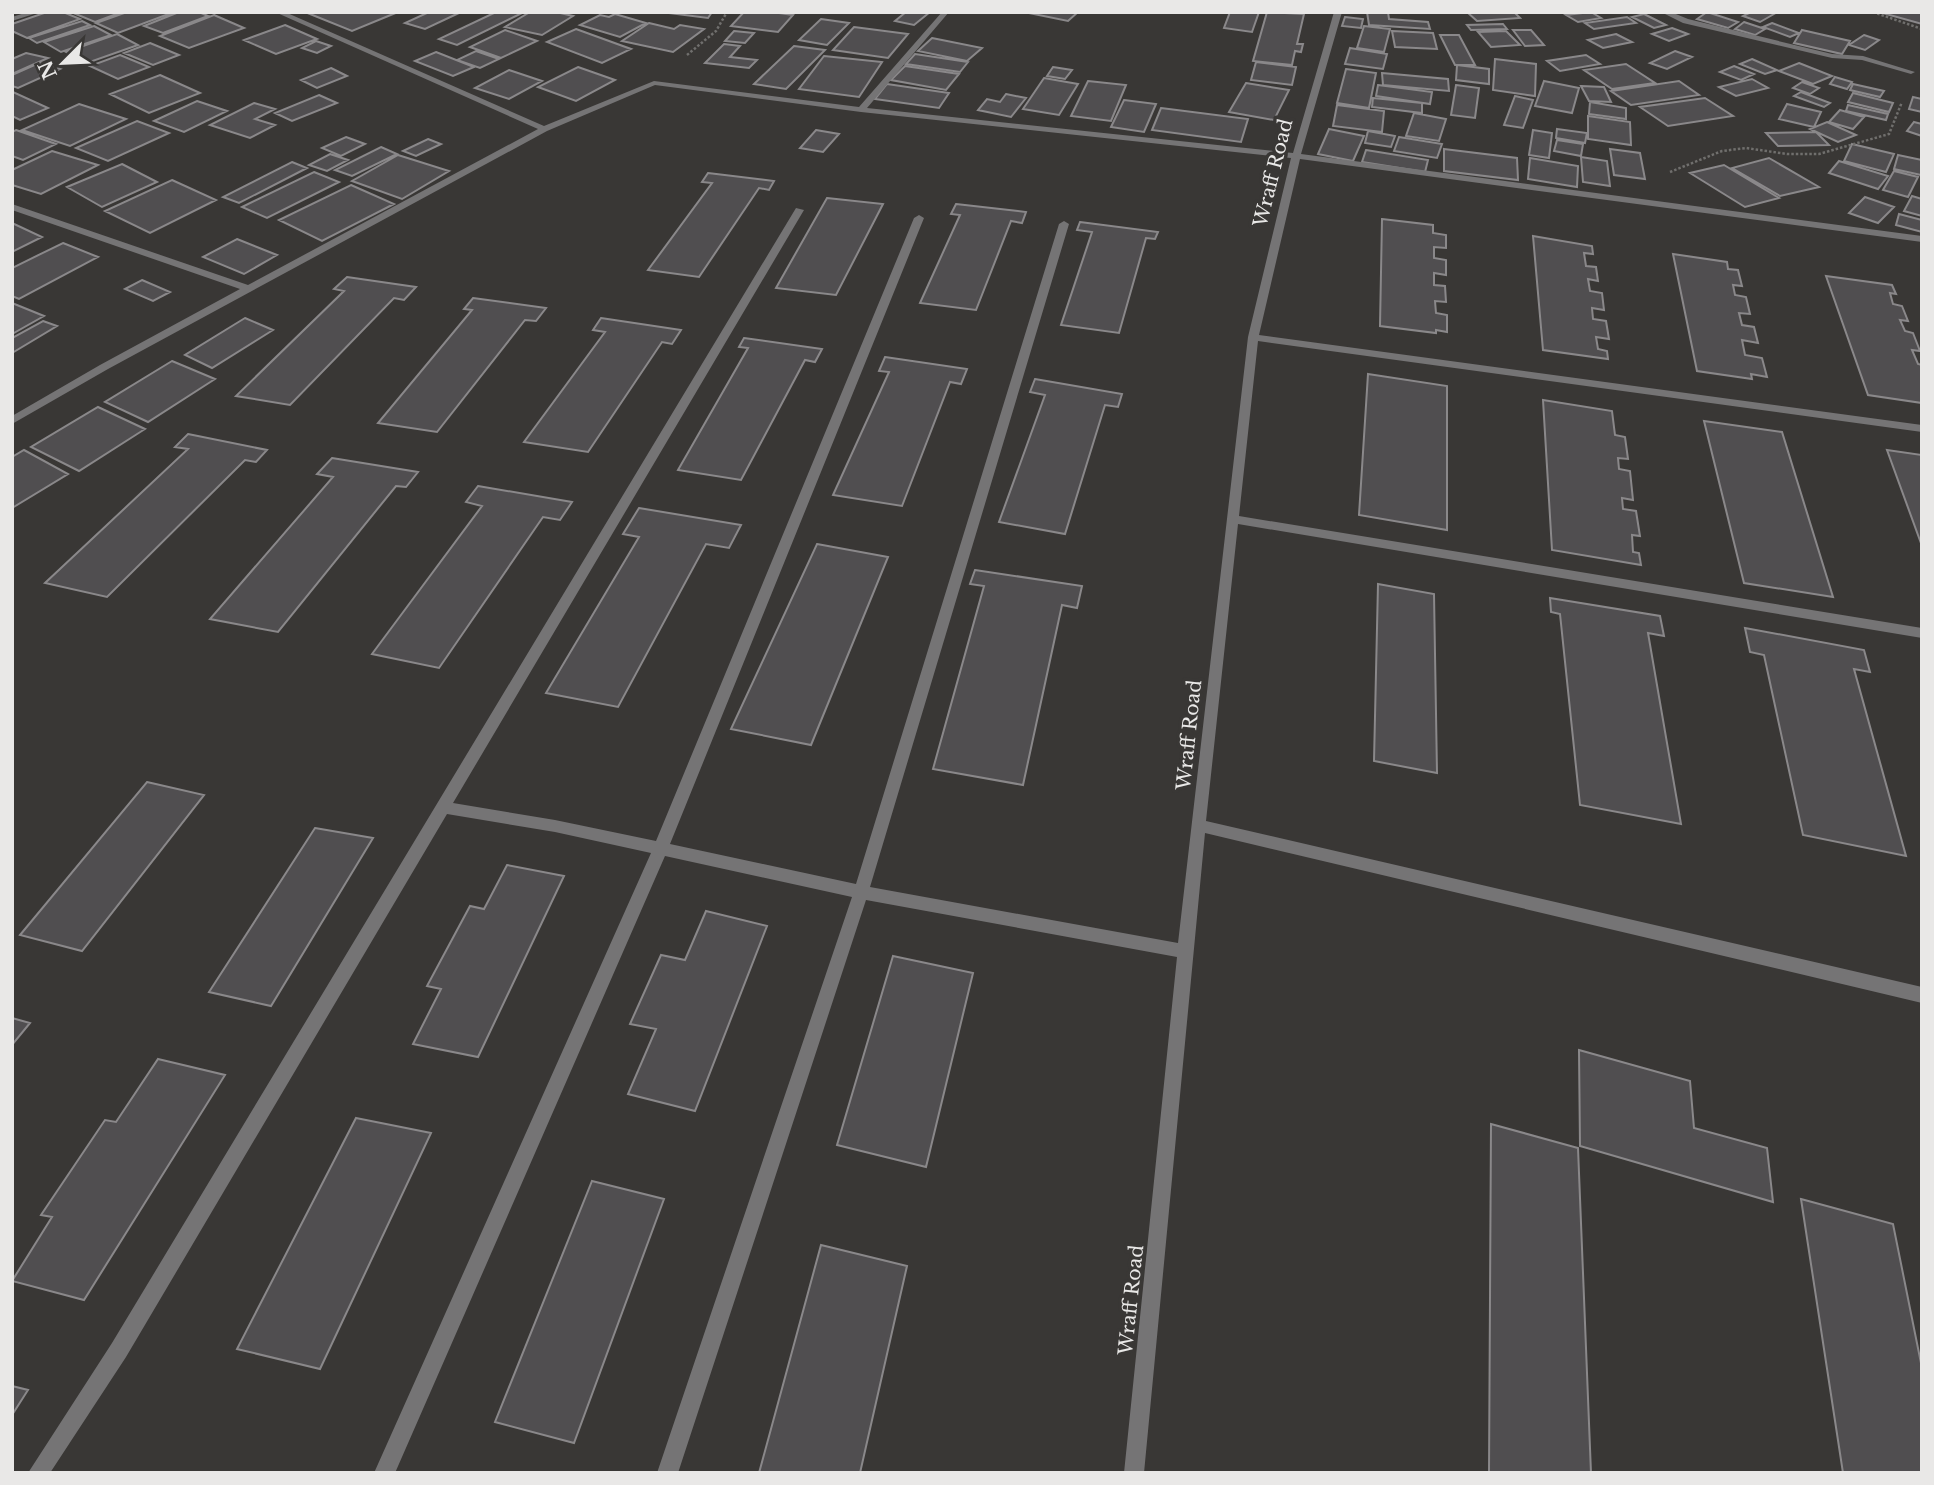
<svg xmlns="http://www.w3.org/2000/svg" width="1934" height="1485" font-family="'Libre Baskerville',serif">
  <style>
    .building { fill: #504e50; stroke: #8a888a; stroke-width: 2 }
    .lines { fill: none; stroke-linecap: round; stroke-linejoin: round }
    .path { stroke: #706f6d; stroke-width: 2.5; stroke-dasharray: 2.5 2; stroke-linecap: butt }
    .minor { fill: #757475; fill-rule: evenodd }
    .labels { text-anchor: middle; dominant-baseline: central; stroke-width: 7; stroke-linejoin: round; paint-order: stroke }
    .street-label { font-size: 19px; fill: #e9e8e7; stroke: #393735 }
  </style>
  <rect width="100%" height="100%" fill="#393735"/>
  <path class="building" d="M 47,12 L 63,12 L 80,19 L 27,38 L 12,31 L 12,24 Z
    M 71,12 L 122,12 L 95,22 Z
    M 127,12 L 174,12 L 118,33 L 96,23 Z
    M 179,12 L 199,12 L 208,16 L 163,33 L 144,26 Z
    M 305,12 L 357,13 L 398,12 L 352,31 Z
    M 429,12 L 461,12 L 425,29 L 405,23 Z
    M 496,12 L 524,12 L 457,45 L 439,39 Z
    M 530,12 L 556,12 L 573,16 L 542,35 L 505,27 Z
    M 661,12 L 712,12 L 708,18 Z
    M 744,12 L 772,12 L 793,15 L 778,32 L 731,26 Z
    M 906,12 L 930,12 L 914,25 L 895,21 Z
    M 1024,12 L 1078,12 L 1068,21 Z
    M 1230,12 L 1259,12 L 1252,32 L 1224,28 Z
    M 1267,12 L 1304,14 L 1297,44 L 1303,44 L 1301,52 L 1295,51 L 1292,65 L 1253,61 Z
    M 1367,12 L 1388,12 L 1389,19 L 1428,22 L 1430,29 L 1369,25 Z
    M 1467,12 L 1514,12 L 1520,18 L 1477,21 Z
    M 1591,12 L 1601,18 L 1578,22 L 1566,15 Z
    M 1707,12 L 1738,22 L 1728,28 L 1697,19 Z
    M 1751,12 L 1769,12 L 1774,14 L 1760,22 L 1743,16 Z
    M 1879,12 L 1922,12 L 1922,24 Z
    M 615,14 L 646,23 L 620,37 L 580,25 L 600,15 L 609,17 Z
    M 1644,14 L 1666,25 L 1654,28 L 1632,17 Z
    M 214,15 L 244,28 L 189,48 L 160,36 Z
    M 1345,17 L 1363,19 L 1361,28 L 1342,26 Z
    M 1627,17 L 1636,23 L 1594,29 L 1585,23 Z
    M 821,19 L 849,23 L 827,45 L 799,40 Z
    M 82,21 L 90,25 L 37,43 L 29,38 Z
    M 1744,22 L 1765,29 L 1755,35 L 1735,29 Z
    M 649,23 L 674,29 L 680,25 L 704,29 L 673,52 L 622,41 Z
    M 1772,23 L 1799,33 L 1790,37 L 1763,27 Z
    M 1503,24 L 1507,29 L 1471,30 L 1467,25 Z
    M 285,25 L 317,39 L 276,54 L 244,40 Z
    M 94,26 L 111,35 L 61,52 L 44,42 Z
    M 1364,26 L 1390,29 L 1384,52 L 1357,48 Z
    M 854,27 L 908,34 L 888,58 L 833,50 Z
    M 1672,28 L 1688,34 L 1669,41 L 1652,34 Z
    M 576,29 L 631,49 L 602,63 L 547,42 Z
    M 505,30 L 537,41 L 501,58 L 470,47 Z
    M 1513,30 L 1531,30 L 1544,45 L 1525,46 Z
    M 1802,30 L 1850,41 L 1842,54 L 1794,43 Z
    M 734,31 L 754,33 L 745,43 L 725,41 Z
    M 1392,31 L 1433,33 L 1437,49 L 1395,47 Z
    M 1506,31 L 1520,45 L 1491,47 L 1478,32 Z
    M 117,34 L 138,45 L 87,63 L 66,52 Z
    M 1616,34 L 1632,42 L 1603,48 L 1588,40 Z
    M 1440,35 L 1459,35 L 1475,65 L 1455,65 Z
    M 1864,35 L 1879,40 L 1865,50 L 1849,45 Z
    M 932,38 L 982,48 L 967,61 L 918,51 Z
    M 316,41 L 331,46 L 317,53 L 302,48 Z
    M 150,43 L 179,55 L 153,65 L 124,53 Z
    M 724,44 L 740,46 L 730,57 L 757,60 L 749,68 L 705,63 Z
    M 794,46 L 825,50 L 786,89 L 754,84 Z
    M 1350,48 L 1387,54 L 1383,69 L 1345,64 Z
    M 476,51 L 499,59 L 480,68 L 457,60 Z
    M 1675,51 L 1692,57 L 1667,69 L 1650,63 Z
    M 436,52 L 474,67 L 453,76 L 415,61 Z
    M 26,53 L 48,58 L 12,74 L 12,59 Z
    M 915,54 L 968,62 L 960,72 L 906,64 Z
    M 120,55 L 149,67 L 118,79 L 90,66 Z
    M 1586,55 L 1600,64 L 1560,71 L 1547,61 Z
    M 824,56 L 882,62 L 859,97 L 799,89 Z
    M 1495,59 L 1536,64 L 1535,96 L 1493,90 Z
    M 1752,59 L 1777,70 L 1765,74 L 1740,64 Z
    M 1256,62 L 1296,67 L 1292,85 L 1251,80 Z
    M 39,63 L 60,69 L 18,88 L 12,86 L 12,75 Z
    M 1799,63 L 1832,76 L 1813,84 L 1779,71 Z
    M 1626,64 L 1655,83 L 1612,89 L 1584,70 Z
    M 1457,65 L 1489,69 L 1489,84 L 1456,80 Z
    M 905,66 L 959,74 L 946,90 L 891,80 Z
    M 1734,66 L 1754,74 L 1741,80 L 1720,72 Z
    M 578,67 L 615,80 L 576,101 L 538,87 Z
    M 1053,67 L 1072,70 L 1065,79 L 1047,76 Z
    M 331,68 L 347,76 L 317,88 L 301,80 Z
    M 1346,69 L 1376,73 L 1369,108 L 1337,103 Z
    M 509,70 L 542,81 L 509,99 L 475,88 Z
    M 1382,73 L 1448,79 L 1449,91 L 1383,85 Z
    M 160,75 L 200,93 L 149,113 L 110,94 Z
    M 1835,77 L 1852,82 L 1847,89 L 1830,84 Z
    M 1044,78 L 1078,84 L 1059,115 L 1023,109 Z
    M 1752,79 L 1768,88 L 1736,96 L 1719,87 Z
    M 1088,81 L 1126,85 L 1111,121 L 1071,116 Z
    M 1544,81 L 1579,88 L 1572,113 L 1535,106 Z
    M 1679,81 L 1699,95 L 1631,105 L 1611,91 Z
    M 1802,82 L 1819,88 L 1810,94 L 1793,88 Z
    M 1246,83 L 1289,90 L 1274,120 L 1229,112 Z
    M 887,84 L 949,93 L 939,108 L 875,99 Z
    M 1853,84 L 1884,91 L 1880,97 L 1850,90 Z
    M 1378,85 L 1432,92 L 1430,104 L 1376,96 Z
    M 1456,85 L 1479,88 L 1475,118 L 1451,115 Z
    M 1581,86 L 1604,87 L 1611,102 L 1589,101 Z
    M 12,92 L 13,92 L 48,108 L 20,120 L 12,116 Z
    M 1801,92 L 1830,103 L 1824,107 L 1794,96 Z
    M 1853,93 L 1893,103 L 1889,112 L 1848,102 Z
    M 1006,94 L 1026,98 L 1011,117 L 978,110 L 987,99 L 1000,102 Z
    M 319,95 L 337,103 L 292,121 L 275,113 Z
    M 1515,96 L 1533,100 L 1523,128 L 1504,125 Z
    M 1913,97 L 1922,99 L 1922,112 L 1909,109 Z
    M 1373,98 L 1422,103 L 1422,113 L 1372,107 Z
    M 1705,98 L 1733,116 L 1668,126 L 1640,107 Z
    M 1124,100 L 1156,104 L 1144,132 L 1111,127 Z
    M 197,101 L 227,111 L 184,132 L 154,121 Z
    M 1590,102 L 1626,108 L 1626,119 L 1589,114 Z
    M 254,103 L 275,109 L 255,119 L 275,125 L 250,138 L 210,125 Z
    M 79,104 L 126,119 L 70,146 L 22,130 Z
    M 1787,104 L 1821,112 L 1814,127 L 1779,119 Z
    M 1337,105 L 1384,111 L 1382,132 L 1333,126 Z
    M 1848,105 L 1888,114 L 1886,120 L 1846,111 Z
    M 1161,108 L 1248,119 L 1241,142 L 1152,130 Z
    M 1840,110 L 1864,117 L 1853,129 L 1829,122 Z
    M 1414,113 L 1446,119 L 1439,141 L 1406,136 Z
    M 1588,116 L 1630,122 L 1631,145 L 1588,139 Z
    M 137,121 L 169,133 L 108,161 L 76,148 Z
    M 1827,122 L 1856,135 L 1838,142 L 1810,129 Z
    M 1914,122 L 1922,124 L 1922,136 L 1907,131 Z
    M 1329,129 L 1364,136 L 1353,161 L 1318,154 Z
    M 1557,129 L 1587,133 L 1585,143 L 1556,138 Z
    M 16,130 L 56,144 L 23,160 L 12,156 L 12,132 Z
    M 816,130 L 839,134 L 823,152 L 800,148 Z
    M 1533,130 L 1552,133 L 1549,158 L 1529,155 Z
    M 1368,131 L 1395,136 L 1391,147 L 1365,143 Z
    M 1816,132 L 1829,145 L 1778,146 L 1766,133 Z
    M 346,137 L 365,144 L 341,156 L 322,148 Z
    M 1399,137 L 1442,144 L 1437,158 L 1394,151 Z
    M 428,139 L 441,144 L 416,156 L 403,151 Z
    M 1557,140 L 1583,144 L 1581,156 L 1554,151 Z
    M 1852,144 L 1894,154 L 1886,172 L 1844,161 Z
    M 381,147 L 397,154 L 352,176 L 335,170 Z
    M 1444,149 L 1517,158 L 1518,180 L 1444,171 Z
    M 1610,149 L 1640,153 L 1645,179 L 1614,175 Z
    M 1366,150 L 1428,160 L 1425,172 L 1362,162 Z
    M 52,151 L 98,165 L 41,194 L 12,185 L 12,170 Z
    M 330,154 L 348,160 L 327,171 L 309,165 Z
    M 398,155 L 449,171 L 402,199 L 352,181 Z
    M 1898,155 L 1922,160 L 1921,175 L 1894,169 Z
    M 1581,157 L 1607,161 L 1610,186 L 1583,182 Z
    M 1530,158 L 1578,166 L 1577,187 L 1528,179 Z
    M 1769,158 L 1819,187 L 1780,196 L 1732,168 Z
    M 1839,161 L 1888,176 L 1878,189 L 1829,173 Z
    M 292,162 L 307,168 L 239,203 L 223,197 Z
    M 122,164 L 157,182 L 102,207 L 67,187 Z
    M 1724,165 L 1779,198 L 1745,207 L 1690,173 Z
    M 1894,171 L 1918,177 L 1908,197 L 1883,190 Z
    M 314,172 L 339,182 L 267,218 L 242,207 Z
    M 708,173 L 774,181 L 769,190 L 759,188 L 699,277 L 648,270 L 712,183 L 702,182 Z
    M 172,180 L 216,200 L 150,233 L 105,211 Z
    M 351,185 L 394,204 L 322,241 L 279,220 Z
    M 1912,196 L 1922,199 L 1922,216 L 1904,211 Z
    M 1865,197 L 1894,207 L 1878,223 L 1849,213 Z
    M 827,198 L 883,204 L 836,295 L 776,288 Z
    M 956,204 L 1026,212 L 1022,223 L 1011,221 L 976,310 L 920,303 L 960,215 L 951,214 Z
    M 1899,214 L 1922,220 L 1922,232 L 1896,225 Z
    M 1382,219 L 1433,225 L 1433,233 L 1446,235 L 1446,248 L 1434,247 L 1434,258 L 1446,260 L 1446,275 L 1434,273 L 1434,285 L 1445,286 L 1446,302 L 1435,301 L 1436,313 L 1447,315 L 1447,332 L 1436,330 L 1436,333 L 1380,326 Z
    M 1080,222 L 1158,232 L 1155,239 L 1146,238 L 1119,333 L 1061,325 L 1092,232 L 1077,230 Z
    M 12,223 L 42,237 L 12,252 Z
    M 1533,236 L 1592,246 L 1593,254 L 1584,253 L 1586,266 L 1596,267 L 1598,281 L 1588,279 L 1590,291 L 1602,293 L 1604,310 L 1592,308 L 1593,319 L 1606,321 L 1609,339 L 1596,337 L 1598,349 L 1607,351 L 1608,359 L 1543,350 Z
    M 237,239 L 277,255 L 244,274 L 203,257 Z
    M 63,243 L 98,257 L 19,299 L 12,296 L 12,268 Z
    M 1673,254 L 1727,262 L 1728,269 L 1738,270 L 1742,286 L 1733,285 L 1735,295 L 1746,297 L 1750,314 L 1739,313 L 1742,325 L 1754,327 L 1758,343 L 1742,340 L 1745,355 L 1762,358 L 1767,377 L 1751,374 L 1752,379 L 1697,371 Z
    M 1826,276 L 1892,285 L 1896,294 L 1890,293 L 1893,304 L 1902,306 L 1908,321 L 1900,320 L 1905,331 L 1913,333 L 1920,351 L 1912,350 L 1918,364 L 1922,365 L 1922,403 L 1868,395 Z
    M 347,277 L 416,287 L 404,300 L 394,298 L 290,405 L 236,396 L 344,291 L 334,289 Z
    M 142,280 L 170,292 L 153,301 L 125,289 Z
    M 473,298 L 546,308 L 536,321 L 525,320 L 437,432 L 378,423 L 472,310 L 464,309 Z
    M 12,303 L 44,316 L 12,334 Z
    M 245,318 L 273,330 L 212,368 L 185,355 Z
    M 601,318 L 681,330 L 672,344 L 662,342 L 588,452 L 524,442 L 605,332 L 593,330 Z
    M 43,321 L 57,326 L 12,353 L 12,338 Z
    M 744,338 L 822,349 L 815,362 L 805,360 L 741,480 L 678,470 L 748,348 L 739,347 Z
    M 885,357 L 967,369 L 961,384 L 950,382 L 902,506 L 833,495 L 889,372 L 879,371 Z
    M 172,361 L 215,379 L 148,422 L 105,402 Z
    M 1368,374 L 1447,386 L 1447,530 L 1359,515 Z
    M 1035,379 L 1122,394 L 1118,407 L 1105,405 L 1065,534 L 999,522 L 1045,395 L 1030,392 Z
    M 1543,400 L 1612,411 L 1615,435 L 1625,437 L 1628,459 L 1618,458 L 1619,469 L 1630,471 L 1633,500 L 1622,498 L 1623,509 L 1636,511 L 1640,536 L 1632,535 L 1633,552 L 1639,553 L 1641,565 L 1552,550 Z
    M 98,407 L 145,429 L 79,471 L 31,447 Z
    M 1704,421 L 1782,432 L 1833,597 L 1744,583 Z
    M 188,434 L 267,450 L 256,462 L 245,460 L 107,597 L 45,583 L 188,449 L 175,447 Z
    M 24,450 L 68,474 L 12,508 L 12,457 Z
    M 1887,450 L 1922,455 L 1922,546 Z
    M 332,458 L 418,472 L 406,487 L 396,486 L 278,632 L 210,619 L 333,477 L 317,474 Z
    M 478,486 L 572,502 L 560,520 L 543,517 L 439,668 L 372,654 L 482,506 L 466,502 Z
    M 639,508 L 741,525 L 729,548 L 706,544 L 618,707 L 546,693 L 639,537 L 623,534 Z
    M 817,544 L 888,557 L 811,745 L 731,729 Z
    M 975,570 L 1082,586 L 1077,608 L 1062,605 L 1023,785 L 933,769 L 984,586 L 970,584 Z
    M 1378,584 L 1434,594 L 1437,773 L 1374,761 Z
    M 1550,598 L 1660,616 L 1664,636 L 1648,633 L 1681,824 L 1580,805 L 1560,614 L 1551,612 Z
    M 1745,628 L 1864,650 L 1870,672 L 1854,669 L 1906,856 L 1803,835 L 1764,655 L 1750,652 Z
    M 147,782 L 204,795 L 82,951 L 20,935 Z
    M 315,828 L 373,838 L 271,1006 L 209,992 Z
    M 507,865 L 564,876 L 478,1057 L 413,1044 L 441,989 L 427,986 L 470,906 L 484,909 Z
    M 706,911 L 767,926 L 695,1111 L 628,1094 L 656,1029 L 630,1024 L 661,955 L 685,960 Z
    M 893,956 L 973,973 L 926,1167 L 837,1145 Z
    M 12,1018 L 30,1023 L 12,1045 Z
    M 1579,1050 L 1690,1081 L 1694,1128 L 1767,1148 L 1773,1202 L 1580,1146 Z
    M 158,1059 L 225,1075 L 84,1300 L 12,1281 L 52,1217 L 41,1215 L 105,1120 L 116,1122 Z
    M 356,1118 L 431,1133 L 320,1369 L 237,1349 Z
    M 1491,1124 L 1578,1148 L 1591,1473 L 1489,1473 Z
    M 592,1181 L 664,1199 L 574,1443 L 495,1422 Z
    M 1801,1199 L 1893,1224 L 1922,1368 L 1922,1473 L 1843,1473 Z
    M 821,1245 L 907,1266 L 860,1473 L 759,1473 Z
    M 12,1386 L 28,1390 L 12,1415 Z"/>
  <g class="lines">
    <path class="path" d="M 1873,12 L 1922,29
      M 687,55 L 716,31 L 727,12
      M 1670,172 L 1722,151 L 1746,148 L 1787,154 L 1819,154 L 1889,134 L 1902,102"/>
    <path class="minor" d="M 28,12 L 40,12 L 12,21 L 12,17 Z
      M 275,12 L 285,12 L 544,126 L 654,81 L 859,107 L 942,12 L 949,12 L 867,108 L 1293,153 L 1334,12 L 1342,12 L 1301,154 L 1922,236 L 1922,242 L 1300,159 L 1259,335 L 1922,425 L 1922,432 L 1258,341 L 1239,516 L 1922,628 L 1922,638 L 1238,524 L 1206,821 L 1922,987 L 1922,1003 L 1205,833 L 1144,1473 L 1124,1473 L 1177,957 L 866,900 L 678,1473 L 657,1473 L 852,897 L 665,856 L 395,1473 L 374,1473 L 651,853 L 555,832 L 447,814 L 126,1357 L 50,1473 L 28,1473 L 112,1343 L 796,208 L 804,210 L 453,803 L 555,820 L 656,841 L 914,218 L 919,215 L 924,218 L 670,844 L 856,884 L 1059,224 L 1064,221 L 1069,224 L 870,887 L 1178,943 L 1248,337 L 1291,158 L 861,112 L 655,85 L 547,131 L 108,369 L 12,424 L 12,416 L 100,365 L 240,289 L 12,210 L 12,204 L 248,285 L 538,129 Z
      M 1661,12 L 1671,12 L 1688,19 L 1832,54 L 1863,56 L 1915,72 L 1911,74 L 1862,60 L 1832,58 L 1683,23 Z"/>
  </g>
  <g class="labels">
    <g class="street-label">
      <text transform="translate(1273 173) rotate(-76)">Wraff Road</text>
      <text transform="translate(1189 735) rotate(-84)">Wraff Road</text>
      <text transform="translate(1131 1300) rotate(-84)">Wraff Road</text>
    </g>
  </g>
  <rect width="1934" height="1485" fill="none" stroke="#e9e8e7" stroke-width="28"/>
  <g transform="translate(63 63) rotate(246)" stroke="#393735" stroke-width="5" paint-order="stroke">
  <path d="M0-5L12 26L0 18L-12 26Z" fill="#e9e8e7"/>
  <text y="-10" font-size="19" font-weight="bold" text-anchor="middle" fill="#e9e8e7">N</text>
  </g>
</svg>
